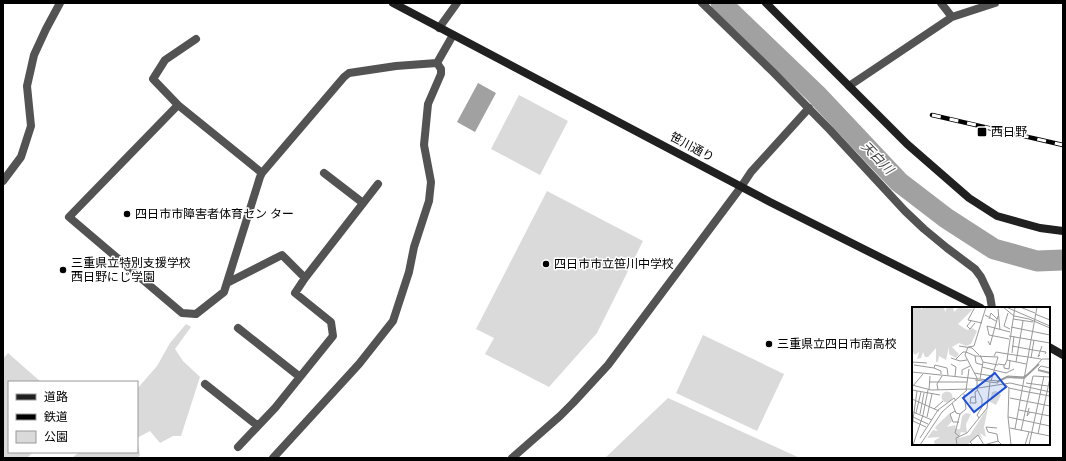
<svg xmlns="http://www.w3.org/2000/svg" width="1066" height="461" font-family="'Nunito Sans','Noto Sans JP',sans-serif">
  <style>
    .green { fill: #dadada }
    .water { fill: #a1a1a1 }
    .lines { fill: none; stroke-linecap: round; stroke-linejoin: round }
    .river { stroke: #a1a1a1; stroke-width: 21 }
    .street { stroke: #535353; stroke-width: 8 }
    .secondary { stroke: #202020; stroke-width: 8 }
    .rail-casing { stroke: #000; stroke-width: 4.5 }
    .rail { stroke: #fff; stroke-width: 3; stroke-dasharray: 9; stroke-linecap: butt }
    .poi-dot { fill: #000; stroke: #fff; stroke-width: 1.5 }
    .labels { text-anchor: middle; dominant-baseline: central; stroke-width: 3; stroke-linejoin: round; paint-order: stroke }
    .poi-label { font-size: 12px; fill: #000; stroke: #fff; text-anchor: start }
    .street-label { font-size: 12px; fill: #000; stroke: #fff }
    .water-label { font-size: 13px; font-style: italic; fill: #424242; stroke: #fff }
    .inset-river { fill: none; stroke: #a1a1a1; stroke-width: 2 }
    .inset-road { fill: none; stroke: #999; stroke-width: 1 }
    .view { fill: #1d4ed8; fill-opacity: 0.15; stroke: #1d4ed8; stroke-width: 2 }
    .inset-edge { fill: none; stroke: #000; stroke-width: 2 }
  </style>
  <rect width="100%" height="100%" fill="#fff"/>
  <path class="green" d="M 519,95 L 568,121 L 540,175 L 491,149 Z
    M 547,191 L 643,241 L 597,333 L 549,387 L 485,354 L 494,338 L 476,329 Z
    M 186,324 L 191,327 L 175,349 L 183,361 L 200,377 L 181,436 L 173,436 L 160,443 L 150,431 L 137,438 L 137,389 L 157,366 L 170,343 Z
    M 703,335 L 784,374 L 757,431 L 676,393 Z
    M 8,353 L 41,382 L 9,382 L 9,452 L 33,452 L 27,458 L 3,458 L 3,359 Z
    M 668,398 L 800,458 L 605,458 Z
    M 137,439 L 140,455 L 138,458 L 72,458 L 79,452 L 137,452 Z"/>
  <path class="water" d="M 478,83 L 496,93 L 475,132 L 457,122 Z"/>
  <g class="lines">
    <path class="river" d="M 721,3 L 816,94 L 899,182 L 946,218 L 994,249 L 1037,261 L 1063,260"/>
    <path class="street" d="M 702,3 L 773,72 L 830,130 L 905,211 L 924,229 L 947,248 L 975,269 L 981,277 L 990,296 L 992,308
      M 941,3 L 952,17
      M 439,28 L 457,3
      M 437,63 L 453,35
      M 849,86 L 952,17 L 995,3
      M 178,105 L 153,79 L 165,60 L 196,39
      M 262,173 L 178,105 L 69,217 L 182,313 L 196,314 L 224,292 L 260,177 L 262,173 L 344,77 L 349,73 L 396,66 L 437,63
      M 324,173 L 363,203
      M 3,181 L 21,157 L 31,126 L 27,86 L 34,55 L 46,29 L 60,3
      M 227,283 L 282,255 L 305,278 L 378,184
      M 238,328 L 300,377
      M 205,384 L 258,426
      M 238,447 L 275,408 L 333,336 L 331,322 L 295,293 L 305,278
      M 273,458 L 359,364 L 393,321 L 409,272 L 414,247 L 429,201 L 431,182 L 424,145 L 428,104 L 441,74 L 441,69 L 437,63
      M 512,458 L 560,416 L 573,403 L 608,365 L 741,187 L 751,172 L 809,108"/>
    <path class="secondary" d="M 393,3 L 770,202 L 981,308
      M 766,3 L 907,144 L 969,198 L 997,216 L 1040,228 L 1063,231
      M 1049,347 L 1063,355"/>
    <g class="rail-casing">
      <path id="rail" d="M 932,115 L 1063,145"/>
    </g>
    <use href="#rail" class="rail"/>
  </g>
  <g class="poi-dot">
    <rect x="977" y="127" width="10" height="10" rx="2"/>
    <circle cx="127" cy="214" r="4"/>
    <circle cx="546" cy="264" r="4"/>
    <circle cx="63" cy="270" r="4"/>
    <circle cx="769" cy="344" r="4"/>
  </g>
  <g class="labels">
    <g class="poi-label">
      <text x="991" y="132">西日野</text>
      <text x="135" y="214">四日市市障害者体育セン ター</text>
      <text x="71" y="263">三重県立特別支援学校<tspan x="71" dy="14">西日野にじ学園</tspan></text>
      <text x="554" y="264">四日市市立笹川中学校</text>
      <text x="777" y="344">三重県立四日市南高校</text>
    </g>
    <g class="street-label">
      <text transform="translate(692 147) rotate(28)">笹川通り</text>
    </g>
    <g class="water-label">
      <text transform="translate(877 158) rotate(46)">天白川</text>
    </g>
  </g>
  <g transform="translate(912 307)">
    <rect width="138" height="138" fill="#fff"/>
    <path d="M 0,0 L 9,0 L 9,3 L 11,0 L 32,0 L 33,5 L 35,0 L 41,0 L 42,5 L 46,1 L 61,2 L 46,17 L 55,23 L 60,21 L 65,24 L 59,37 L 54,39 L 47,36 L 40,40 L 47,47 L 44,51 L 37,47 L 37,40 L 34,53 L 27,49 L 26,55 L 24,55 L 24,41 L 16,50 L 13,50 L 11,45 L 9,51 L 5,52 L 7,45 L 3,48 L 0,44 ZM 84,84 L 89,88 L 84,98 L 78,95 L 80,85 ZM29.5 90a5.5 5.5 0 1 1 11 0a5.5 5.5 0 1 1-11 0ZM 78,91 L 72,120 L 74,130 L 68,126 L 71,133 L 67,128 L 55,138 L 23,138 L 22,134 L 28,130 L 15,131 L 21,123 L 26,124 L 23,121 L 25,118 L 38,106 L 40,114 L 35,120 L 43,118 L 44,122 L 48,122 L 50,109 L 54,106 L 59,107 L 54,117 L 55,126 L 49,125 L 47,131 L 58,128 L 76,100 Z" fill="#dadada"/>
    <path class="inset-river" d="M 126,63 L 138,66M 85,75 L 95,70 L 112,71 L 127,57"/>
    <path class="inset-road" d="M 63,0 L 56,13 L 70,16M 91,0 L 102,9 L 117,12 L 138,21M 94,0 L 138,19M 108,0 L 123,6M 86,2 L 88,23M 96,6 L 92,19 L 98,22M 123,7 L 138,13M 73,8 L 84,14M 77,12 L 79,6 L 85,12M 101,12 L 121,15M 59,14 L 55,19 L 58,22 L 63,16M 99,20 L 138,28M 97,29 L 138,36M 97,32 L 77,28 L 75,19 L 98,25M 76,34 L 78,38 L 86,9M 47,39 L 60,41 L 67,48M 100,39 L 121,43M 121,43 L 134,45 L 133,47M 54,45 L 63,49 L 86,50 L 79,74M 100,46 L 102,29M 96,47 L 129,52M 68,48 L 71,55 L 86,58M 128,48 L 126,50 L 130,39M 63,49 L 64,56 L 71,58M 82,49 L 84,45 L 96,47M 39,51 L 48,54 L 55,53M 119,51 L 122,33M 43,53 L 51,45 L 54,45M 95,53 L 114,57M 0,55 L 15,56M 104,55 L 111,14M 39,57 L 44,60 L 43,69M 86,57 L 93,58 L 95,53 L 103,0M 2,58 L 22,61 L 29,64 L 29,67M 92,58 L 92,61 L 97,62 L 98,54M 70,60 L 94,66 L 102,62M 22,61 L 23,58 L 35,61 L 36,68M 126,62 L 129,59 L 138,61M 0,65 L 86,74 L 96,69 L 111,70 L 118,66 L 130,52 L 138,52M 62,66 L 80,69M 50,68 L 50,63 L 58,59M 68,72 L 71,55M 63,73 L 86,76M 17,75 L 55,75M 114,76 L 136,79M 93,77 L 97,81 L 111,84M 0,78 L 19,83 L 60,82 L 98,76 L 138,85M 1,79 L 11,67M 97,81 L 96,110 L 99,138M 65,82 L 65,71 L 53,48 L 56,40 L 62,39 L 74,0M 65,82 L 70,92 L 70,100 L 65,108 L 67,111M 0,83 L 28,88M 17,83 L 18,69M 26,83 L 25,77 L 30,69M 54,83 L 57,62M 111,84 L 138,89M 63,90 L 59,90 L 58,96 L 64,96 L 63,85 L 66,83M 98,91 L 138,99M 0,92 L 27,104M 40,96 L 44,106 L 48,107M 117,101 L 115,109 L 118,105M 22,102 L 31,94M 107,103 L 138,109M 43,104 L 38,107 L 41,115 L 47,115M 1,105 L 20,113M 4,106 L 9,85M 8,107 L 12,86M 1,110 L 16,117M 15,110 L 20,87M 96,110 L 138,119M 1,114 L 14,120M 0,120 L 5,84M 85,121 L 74,120 L 76,125 L 85,127 L 86,134M 98,121 L 138,129M 103,122 L 125,0M 109,124 L 121,69 L 138,70M 126,127 L 138,71M 47,129 L 43,126 L 48,107 L 54,102 L 52,87M 8,131 L 26,103 L 42,91 L 44,94M 1,138 L 11,108 L 16,83M 8,138 L 30,105 L 55,83M 45,138 L 44,131 L 55,126 L 75,101 L 78,75M 61,138 L 58,135 L 66,128 L 72,138M 72,138 L 86,134 L 90,138M 113,138 L 117,125M 117,138 L 132,69"/>
    <path class="view" d="M 83,66 L 94,80 L 62,105 L 51,91 Z"/>
    <rect width="138" height="138" class="inset-edge"/>
  </g>
  <rect width="1066" height="461" fill="none" stroke="#000000" stroke-width="8"/>
  <rect x="8" y="381" width="130" height="72" fill="#ffffff" stroke="#999999"/>
  <rect x="16" y="394" width="20" height="6" fill="#202020" stroke="#999999"/>
  <text x="44" y="401" font-size="12" fill="#000000">道路</text>
  <rect x="16" y="414" width="20" height="6" fill="#000000" stroke="#999999"/>
  <text x="44" y="421" font-size="12" fill="#000000">鉄道</text>
  <rect x="16" y="431" width="20" height="12" fill="#dadada" stroke="#999999"/>
  <text x="44" y="441" font-size="12" fill="#000000">公園</text>
</svg>
